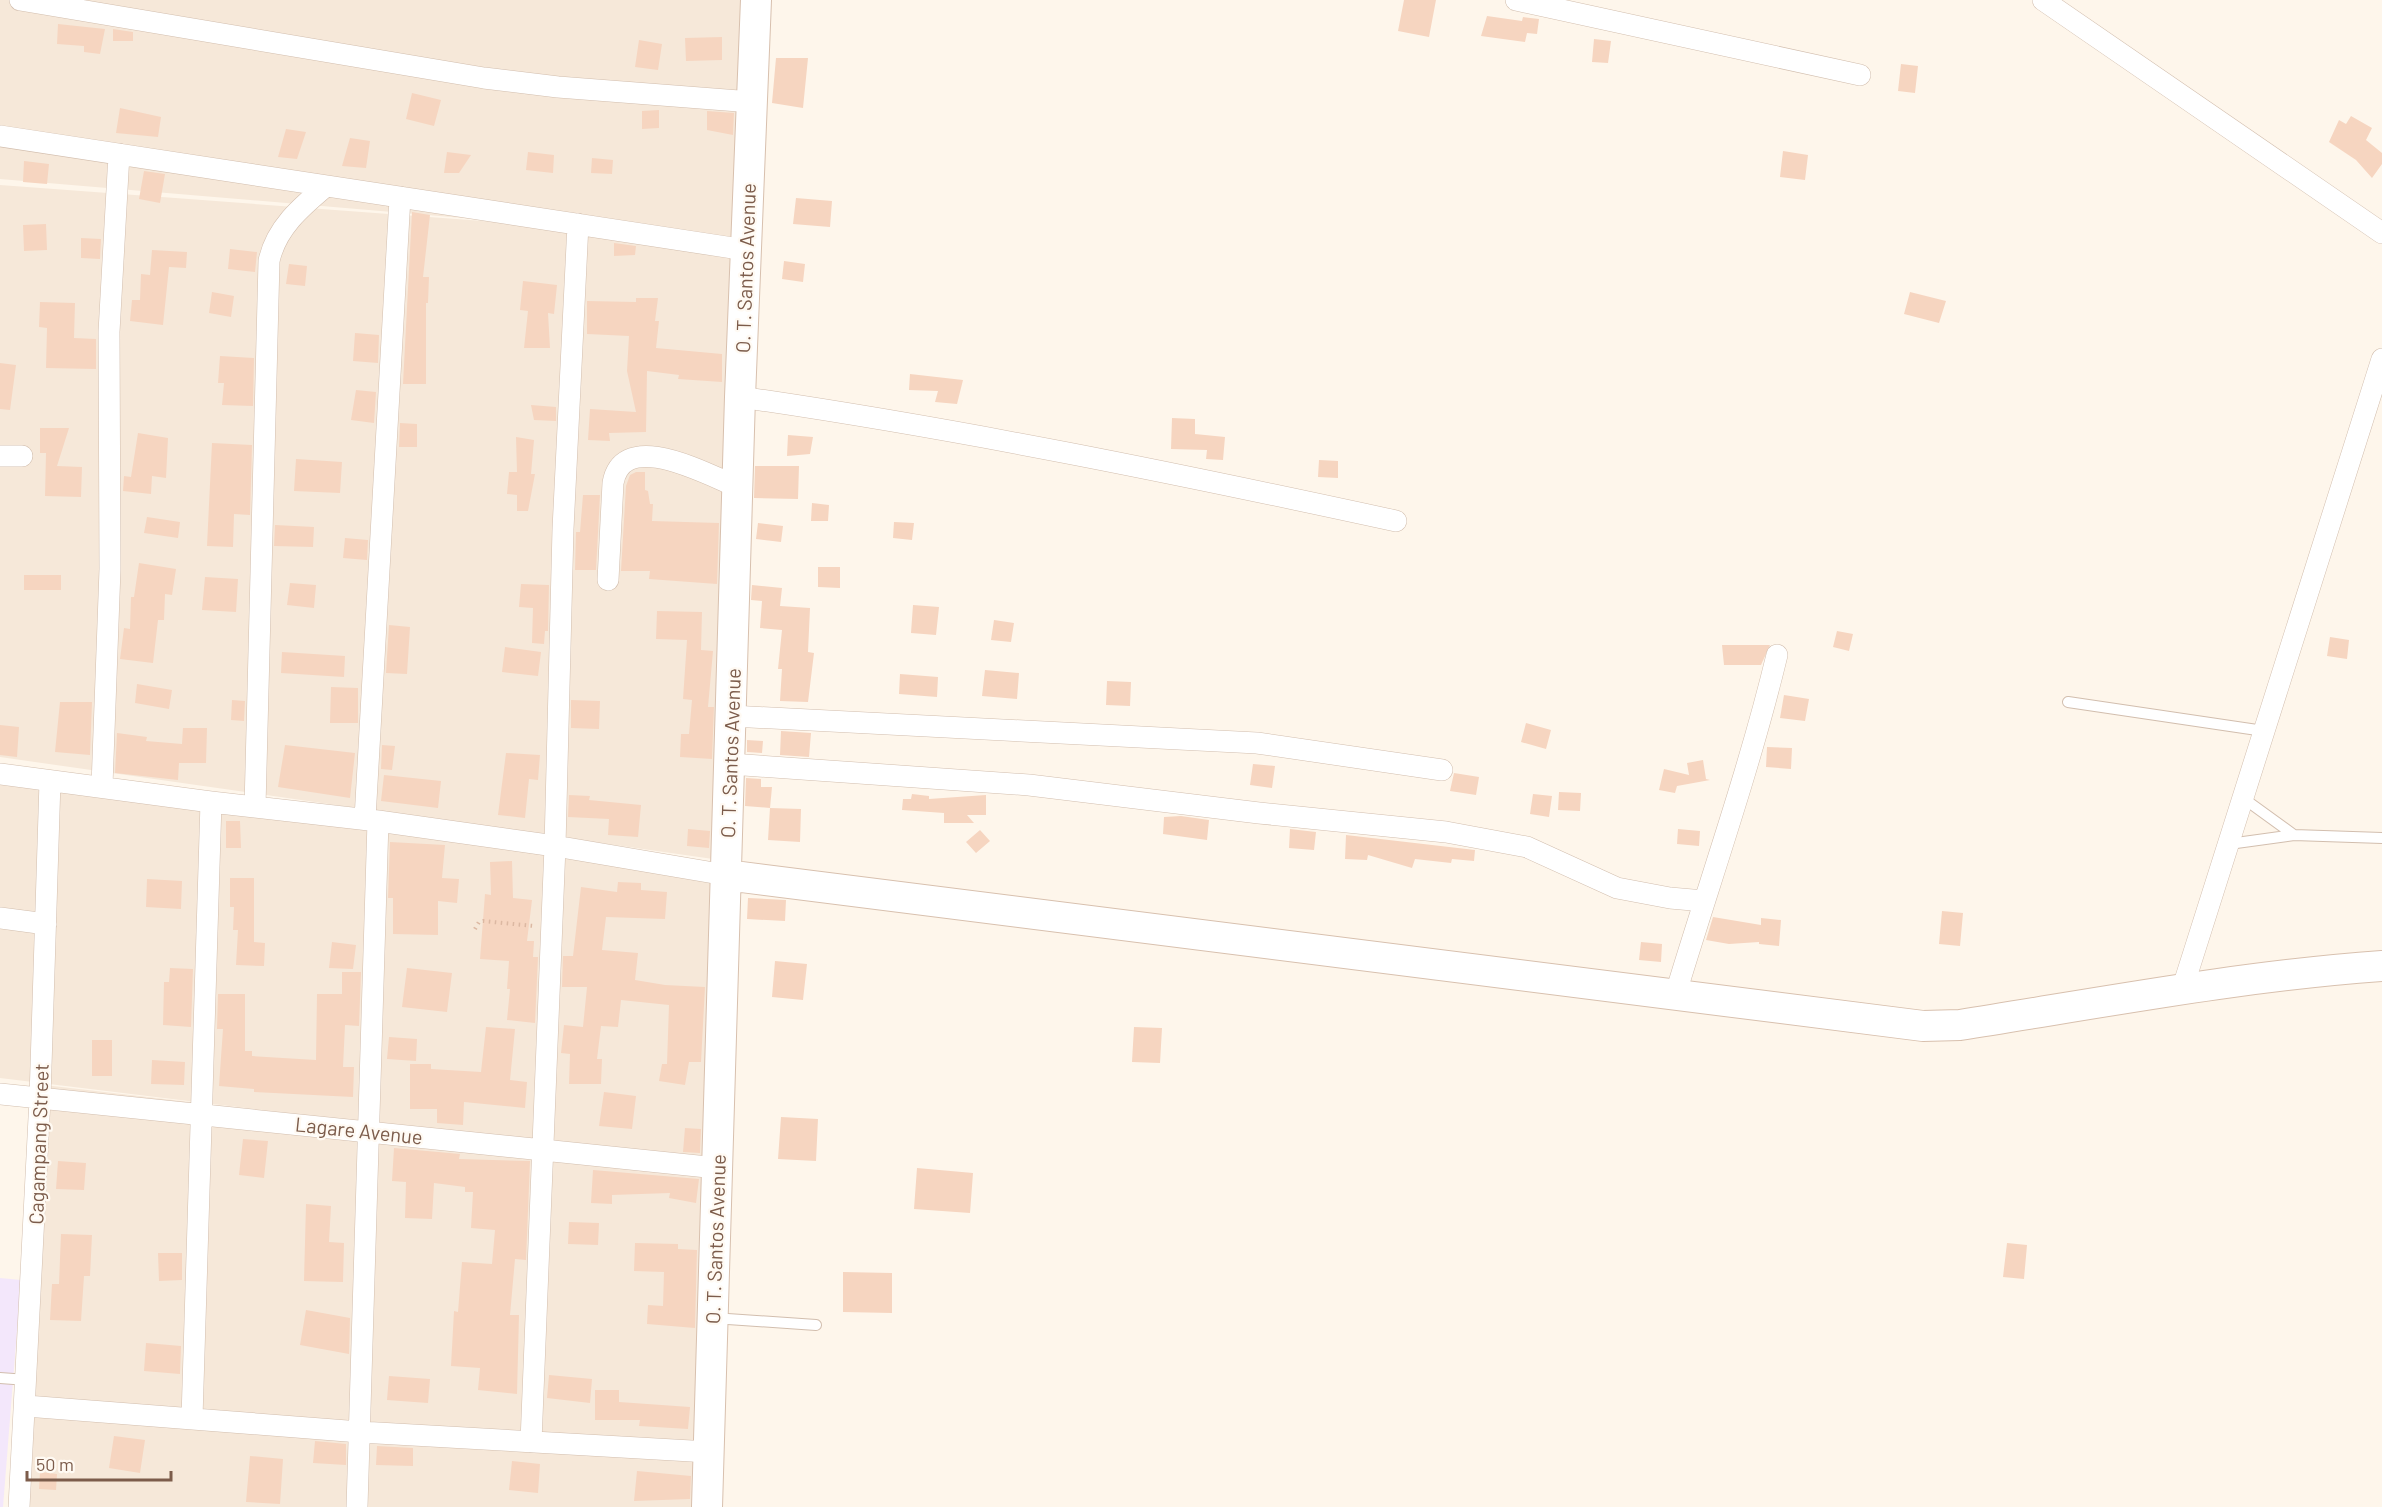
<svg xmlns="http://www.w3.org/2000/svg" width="2382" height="1507" font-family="Barlow,sans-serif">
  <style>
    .residential { fill: #f6e8d9 }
    .education { fill: #f3e7fb }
    .building { fill: #f6d5c0 }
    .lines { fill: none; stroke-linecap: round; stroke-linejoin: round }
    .lane-casing { stroke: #d2beae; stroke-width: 12 }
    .street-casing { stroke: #d2beae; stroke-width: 22 }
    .secondary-casing { stroke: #d8c0ae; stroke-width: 32 }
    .path { stroke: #dcb8a2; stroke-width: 4; stroke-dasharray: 1.5 4.5; stroke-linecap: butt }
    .lane { stroke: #fff; stroke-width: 10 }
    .street { stroke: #fff; stroke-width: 21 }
    .secondary { stroke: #fff; stroke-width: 30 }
    .labels { text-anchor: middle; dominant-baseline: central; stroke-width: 4.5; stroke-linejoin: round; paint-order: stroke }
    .street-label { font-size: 20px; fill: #7c5c4b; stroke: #fffaf3 }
  </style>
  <rect width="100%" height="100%" fill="#fef6eb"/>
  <path class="residential" d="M 0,0 L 749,0 L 713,859 L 0,757 L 0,185 L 630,232 L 0,179 Z
    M 0,767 L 718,880 L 701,1507 L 18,1507 L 44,1085 L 320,1117 L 0,1078 Z"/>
  <path class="education" d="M 0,1278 L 21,1280 L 3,1507 L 0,1507 Z"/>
  <path class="building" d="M 1404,0 L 1436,0 L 1429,37 L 1398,31 Z
    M 1487,16 L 1522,21 L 1523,17 L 1539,19 L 1537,34 L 1527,33 L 1525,42 L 1481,36 Z
    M 58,24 L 105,29 L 100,54 L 84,52 L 84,46 L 57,44 Z
    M 113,29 L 133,32 L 133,41 L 113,41 Z
    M 722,37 L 722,60 L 686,61 L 685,38 Z
    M 1594,39 L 1611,41 L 1608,63 L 1592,62 Z
    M 639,40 L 662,44 L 658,70 L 635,67 Z
    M 776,58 L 808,58 L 803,108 L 772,103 Z
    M 1901,64 L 1918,66 L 1915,93 L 1898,91 Z
    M 412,93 L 441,100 L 434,126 L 406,119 Z
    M 120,108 L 161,117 L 158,137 L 116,133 Z
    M 659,110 L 659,128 L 642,129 L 642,111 Z
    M 707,111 L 734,113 L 733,135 L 707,130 Z
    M 2351,116 L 2372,128 L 2366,140 L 2382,153 L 2382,164 L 2372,178 L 2356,160 L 2329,142 L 2339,120 L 2346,124 Z
    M 286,129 L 306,132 L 297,159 L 278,157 Z
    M 350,138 L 370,141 L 366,168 L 342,166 Z
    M 1783,151 L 1808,155 L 1805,180 L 1780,177 Z
    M 447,152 L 471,155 L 459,173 L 444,173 Z
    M 528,152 L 554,155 L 553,173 L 526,170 Z
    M 592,158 L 613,160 L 612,174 L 591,173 Z
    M 24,161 L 49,164 L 47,184 L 23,182 Z
    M 144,171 L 165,174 L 160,203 L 139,199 Z
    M 796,198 L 832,201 L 830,227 L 793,224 Z
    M 412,212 L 430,215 L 423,277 L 429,277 L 428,303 L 426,303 L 426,384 L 403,384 Z
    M 46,224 L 47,250 L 24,251 L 23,225 Z
    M 81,238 L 101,239 L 100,259 L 81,258 Z
    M 614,243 L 636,246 L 635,255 L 614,256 Z
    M 230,249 L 257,252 L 255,272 L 228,269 Z
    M 152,250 L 187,252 L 186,268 L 169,267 L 163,325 L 130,321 L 132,300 L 140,300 L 141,274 L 150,275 Z
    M 784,261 L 805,264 L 803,282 L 782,279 Z
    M 289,264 L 307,266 L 305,286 L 286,284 Z
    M 523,281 L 557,285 L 554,314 L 548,313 L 550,348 L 524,348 L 528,311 L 520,310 Z
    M 212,292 L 234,296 L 231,317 L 209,313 Z
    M 1910,292 L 1946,301 L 1939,323 L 1904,314 Z
    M 636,298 L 658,298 L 655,321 L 659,321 L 656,348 L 722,354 L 722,382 L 678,379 L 679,375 L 647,371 L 646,432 L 609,433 L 610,441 L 588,440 L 590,409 L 636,412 L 627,371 L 629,336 L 587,334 L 587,301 L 636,302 Z
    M 40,302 L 75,303 L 74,338 L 96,339 L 96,369 L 46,368 L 47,328 L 39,327 Z
    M 355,333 L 379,335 L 378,363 L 353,361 Z
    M 220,356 L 254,358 L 253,406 L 222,405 L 224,383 L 218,383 Z
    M 0,363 L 16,365 L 10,410 L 0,409 Z
    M 910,374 L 963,380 L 957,404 L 935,402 L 938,391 L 909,390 Z
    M 356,390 L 376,392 L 374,423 L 351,420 Z
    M 531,405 L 556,407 L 556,421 L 534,420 Z
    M 1172,418 L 1195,419 L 1195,434 L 1225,437 L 1223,460 L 1206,459 L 1207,450 L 1171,449 Z
    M 400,423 L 417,424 L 417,447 L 399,447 Z
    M 40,428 L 69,428 L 57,466 L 82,467 L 81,497 L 45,496 L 46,453 L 40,453 Z
    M 138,433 L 168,438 L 166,478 L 152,476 L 151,494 L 123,491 L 124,476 L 131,477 Z
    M 788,435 L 813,437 L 810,454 L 787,456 Z
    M 516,437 L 534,440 L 531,474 L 535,474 L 528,511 L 517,511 L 517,495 L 507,494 L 509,472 L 517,472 Z
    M 212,443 L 252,445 L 250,515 L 234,514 L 233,547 L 207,546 Z
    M 296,459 L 342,462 L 340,493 L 294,491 Z
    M 1319,460 L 1338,461 L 1338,478 L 1318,477 Z
    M 755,466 L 799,466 L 798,499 L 754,498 Z
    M 636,472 L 645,472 L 645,490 L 648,491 L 650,504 L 653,504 L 652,521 L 719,523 L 717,584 L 649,579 L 650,571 L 621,571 L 626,486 L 630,475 Z
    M 583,495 L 600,495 L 596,570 L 575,570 L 576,532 L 580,532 Z
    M 812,503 L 829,505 L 828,521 L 811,521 Z
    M 147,517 L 180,522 L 178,538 L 144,533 Z
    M 894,522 L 914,523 L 912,540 L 893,538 Z
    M 758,523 L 783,526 L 781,542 L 756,539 Z
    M 275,525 L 314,527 L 313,547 L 274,546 Z
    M 345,538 L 368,540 L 367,560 L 343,558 Z
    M 139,563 L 176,569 L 172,595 L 165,594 L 164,620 L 158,620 L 153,663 L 120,659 L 124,628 L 130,629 L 131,597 L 134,597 Z
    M 818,567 L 840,567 L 840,588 L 818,587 Z
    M 24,575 L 61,575 L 61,590 L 24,590 Z
    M 205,577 L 238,579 L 236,612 L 202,610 Z
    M 290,583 L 316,585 L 314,608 L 287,605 Z
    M 521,584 L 549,585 L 548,631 L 545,631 L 544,644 L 532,643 L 533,608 L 519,607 Z
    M 752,585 L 782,588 L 780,606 L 810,608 L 808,652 L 814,653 L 808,702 L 780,701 L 782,669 L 778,669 L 782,630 L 760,628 L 762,601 L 751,600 Z
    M 913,605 L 939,607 L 936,635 L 911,633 Z
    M 657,611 L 702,612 L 701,650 L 713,651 L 708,707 L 714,707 L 712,759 L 680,757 L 681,734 L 689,734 L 692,700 L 683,699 L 687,640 L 656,639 Z
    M 994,620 L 1014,623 L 1011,642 L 991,640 Z
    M 389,625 L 410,627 L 407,674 L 386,673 Z
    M 1837,631 L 1853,634 L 1849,651 L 1833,647 Z
    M 2330,637 L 2349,640 L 2347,659 L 2327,656 Z
    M 1722,645 L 1770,645 L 1761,665 L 1724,665 Z
    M 505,647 L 541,652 L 538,676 L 502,672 Z
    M 282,652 L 345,656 L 344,677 L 281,673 Z
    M 985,670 L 1019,673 L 1017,699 L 982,696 Z
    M 900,674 L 938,677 L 937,697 L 899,694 Z
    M 1107,681 L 1131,682 L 1130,706 L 1106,705 Z
    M 137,684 L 172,690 L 169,709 L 135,703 Z
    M 331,687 L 358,688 L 358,723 L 330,723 Z
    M 1784,695 L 1809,699 L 1805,721 L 1780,718 Z
    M 232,700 L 245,701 L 244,721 L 231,720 Z
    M 571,700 L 600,701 L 599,729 L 571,728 Z
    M 60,702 L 92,702 L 90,755 L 55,752 Z
    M 1526,723 L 1551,730 L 1546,749 L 1521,742 Z
    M 0,725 L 19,727 L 17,757 L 0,755 Z
    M 183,728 L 207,728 L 206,763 L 179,763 L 178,780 L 115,773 L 117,733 L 147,737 L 146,741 L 182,744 Z
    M 781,731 L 811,733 L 809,757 L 780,755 Z
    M 747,740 L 763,741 L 762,753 L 747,752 Z
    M 285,745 L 355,753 L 350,798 L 278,787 Z
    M 382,745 L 395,746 L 392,770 L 381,769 Z
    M 1767,747 L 1792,748 L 1791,769 L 1766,767 Z
    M 506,753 L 540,755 L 538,780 L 529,779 L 525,818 L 498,815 Z
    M 1703,760 L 1706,779 L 1710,780 L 1677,786 L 1675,793 L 1659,790 L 1664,769 L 1689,775 L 1687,763 Z
    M 1253,764 L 1275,766 L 1272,788 L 1250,785 Z
    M 1454,773 L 1479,777 L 1476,795 L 1450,791 Z
    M 384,775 L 441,781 L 438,808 L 381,801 Z
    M 746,778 L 761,779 L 761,787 L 772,787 L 770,808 L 745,806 Z
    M 1559,792 L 1581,793 L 1580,811 L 1558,810 Z
    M 912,794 L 929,796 L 929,799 L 986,795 L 986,815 L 967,815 L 974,823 L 944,823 L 944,813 L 902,810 L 903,799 L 911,799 Z
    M 1533,794 L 1552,796 L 1549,817 L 1530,814 Z
    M 569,795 L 590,796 L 589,800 L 641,805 L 638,837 L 608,835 L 609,819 L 568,817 Z
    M 770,808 L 801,809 L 800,842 L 768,840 Z
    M 1181,816 L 1209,820 L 1207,840 L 1163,834 L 1164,817 Z
    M 226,821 L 240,821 L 241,848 L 226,848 Z
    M 688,829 L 710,831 L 709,848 L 687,846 Z
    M 1290,829 L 1316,832 L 1314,850 L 1289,848 Z
    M 1678,829 L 1700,831 L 1699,846 L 1677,844 Z
    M 980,830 L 990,841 L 976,853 L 966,842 Z
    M 1346,835 L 1475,850 L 1474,861 L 1452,859 L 1451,863 L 1415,859 L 1412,868 L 1368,855 L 1367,860 L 1345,859 Z
    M 390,842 L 445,845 L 442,878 L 459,879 L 457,903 L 438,901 L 438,935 L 393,934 L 393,898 L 388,898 Z
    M 512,861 L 513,898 L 532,900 L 527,941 L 534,941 L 533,957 L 538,957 L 535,1023 L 507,1020 L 510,989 L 507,989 L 509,961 L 480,959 L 485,894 L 491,895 L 490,862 Z
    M 230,878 L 254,878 L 254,942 L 265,943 L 264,966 L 236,965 L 238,930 L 233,930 L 234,907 L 230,907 Z
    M 147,879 L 182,881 L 181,909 L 146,907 Z
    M 618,882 L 641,883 L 641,890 L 667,892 L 665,919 L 606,917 L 602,950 L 638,953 L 635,980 L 665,985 L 705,987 L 701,1062 L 689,1062 L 685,1085 L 659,1081 L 662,1064 L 667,1064 L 669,1005 L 621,1000 L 618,1027 L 601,1026 L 597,1059 L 602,1059 L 601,1084 L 569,1084 L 570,1054 L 561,1053 L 564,1025 L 583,1027 L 587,987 L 562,987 L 563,956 L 573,956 L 581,887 L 617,892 Z
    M 748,898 L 786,900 L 785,921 L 747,919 Z
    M 1942,911 L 1963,913 L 1960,946 L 1939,944 Z
    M 1713,917 L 1761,925 L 1761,918 L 1781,920 L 1779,946 L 1759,944 L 1759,942 L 1729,944 L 1706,940 Z
    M 332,942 L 356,945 L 353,969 L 329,968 Z
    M 1641,942 L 1662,944 L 1661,962 L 1639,960 Z
    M 775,961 L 807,964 L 803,1000 L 772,997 Z
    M 170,968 L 193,969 L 191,1027 L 163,1025 L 164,982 L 169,982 Z
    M 407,968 L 452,973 L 447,1012 L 402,1007 Z
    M 342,972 L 361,972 L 359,1026 L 345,1025 L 343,1067 L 354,1067 L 353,1097 L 254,1092 L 254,1089 L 219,1086 L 223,1029 L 217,1029 L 218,994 L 245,994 L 245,1051 L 252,1051 L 252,1056 L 316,1060 L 317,994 L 342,994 Z
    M 486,1027 L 515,1029 L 510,1080 L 527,1082 L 525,1108 L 464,1102 L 463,1125 L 437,1123 L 437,1109 L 410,1109 L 410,1064 L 431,1064 L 431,1069 L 481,1072 Z
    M 1134,1027 L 1162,1028 L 1160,1063 L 1132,1062 Z
    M 389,1037 L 417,1039 L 416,1061 L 387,1059 Z
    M 92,1040 L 112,1040 L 112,1076 L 92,1076 Z
    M 152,1060 L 185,1062 L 184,1085 L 151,1084 Z
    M 604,1092 L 636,1096 L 632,1129 L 599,1126 Z
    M 781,1117 L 818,1119 L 816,1161 L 778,1159 Z
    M 685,1128 L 701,1129 L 700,1153 L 683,1152 Z
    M 243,1139 L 268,1141 L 264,1178 L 239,1175 Z
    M 394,1148 L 460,1154 L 459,1159 L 530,1161 L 526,1260 L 515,1259 L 510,1315 L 519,1315 L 517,1394 L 478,1390 L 480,1368 L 451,1366 L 454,1311 L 458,1312 L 462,1262 L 492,1264 L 495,1230 L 471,1228 L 473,1192 L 465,1192 L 465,1187 L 434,1183 L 432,1219 L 405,1218 L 406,1182 L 392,1181 Z
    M 58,1161 L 86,1163 L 84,1190 L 56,1189 Z
    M 917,1168 L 973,1173 L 970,1213 L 914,1209 Z
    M 593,1170 L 699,1179 L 696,1203 L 669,1198 L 670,1193 L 612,1195 L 612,1204 L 591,1203 Z
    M 306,1204 L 331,1206 L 329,1242 L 344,1243 L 343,1282 L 304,1281 Z
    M 569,1222 L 599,1223 L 598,1245 L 568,1244 Z
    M 61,1234 L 92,1235 L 90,1276 L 84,1276 L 81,1321 L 50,1320 L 52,1284 L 59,1284 Z
    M 635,1243 L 678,1244 L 678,1249 L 697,1250 L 695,1328 L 647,1324 L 648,1305 L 663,1306 L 664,1272 L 634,1271 Z
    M 2007,1243 L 2027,1245 L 2024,1279 L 2003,1277 Z
    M 158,1253 L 182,1253 L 182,1280 L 159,1281 Z
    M 843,1272 L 892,1273 L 892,1313 L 843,1312 Z
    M 306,1310 L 350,1318 L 349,1354 L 300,1345 Z
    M 146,1343 L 181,1346 L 180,1374 L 144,1371 Z
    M 549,1375 L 592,1379 L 590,1403 L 547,1398 Z
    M 389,1376 L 430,1379 L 428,1403 L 387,1400 Z
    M 595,1390 L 619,1390 L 619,1402 L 690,1407 L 688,1429 L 639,1426 L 640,1420 L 595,1420 Z
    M 114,1436 L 145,1440 L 140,1473 L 109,1468 Z
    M 315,1441 L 346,1444 L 346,1465 L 313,1463 Z
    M 377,1446 L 413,1448 L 413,1466 L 376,1465 Z
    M 250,1456 L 283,1459 L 280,1504 L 246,1502 Z
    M 512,1461 L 540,1464 L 538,1493 L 509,1490 Z
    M 637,1471 L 691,1476 L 690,1499 L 634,1501 Z
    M 40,1472 L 57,1474 L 56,1490 L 39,1489 Z"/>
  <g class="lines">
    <g class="lane-casing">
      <path id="lane" d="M 2068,702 L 2264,731
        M 2243,798 L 2294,835
        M 2229,844 L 2294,835 L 2382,838
        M 713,1318 L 816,1325
        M 0,1378 L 27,1380"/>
    </g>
    <g class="street-casing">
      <path id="street" d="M 20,0 L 484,78 L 558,87 L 752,102
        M 1516,0 L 1860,75
        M 2043,0 L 2382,233
        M 0,136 L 746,250
        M 740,397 C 961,429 1179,474 1396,521
        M 0,456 L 22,456
        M 608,580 L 613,483 C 623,427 708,475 738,487
        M 731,716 L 1257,743 L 1442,770
        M 730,764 L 1029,785 L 1259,813 L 1446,832 L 1527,847 L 1617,888 L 1670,898 L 1704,901
        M 0,774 L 211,802 L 378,821 L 555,846 L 726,875
        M 102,786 L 110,569 L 109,332 L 119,154
        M 255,807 L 269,261 C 276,228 301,207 326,186
        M 365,819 L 400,197
        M 0,918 L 46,924
        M 2182,990 L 2382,359
        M 1675,996 C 1709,883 1749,771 1777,655
        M 0,1094 L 717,1168
        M 26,1406 L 360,1432 L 709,1452
        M 192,1418 L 211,802
        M 531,1442 L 555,846 L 563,529 L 578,224
        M 19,1507 L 40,1098 L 50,781
        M 357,1507 L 378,821"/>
    </g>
    <g class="secondary-casing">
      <path id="secondary" d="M 726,875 L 1923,1026 L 1960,1025 C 2100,1003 2241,976 2382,966
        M 707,1507 L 740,397 L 756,0"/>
    </g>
    <path class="path" d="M 475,929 L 479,922 L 483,921 L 534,926"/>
    <use href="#lane" class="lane"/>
    <use href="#street" class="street"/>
    <use href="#secondary" class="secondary"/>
  </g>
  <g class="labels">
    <g class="street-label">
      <text transform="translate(745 268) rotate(-88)">O. T. Santos Avenue</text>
      <text transform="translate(730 753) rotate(-88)">O. T. Santos Avenue</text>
      <text transform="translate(359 1130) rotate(6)">Lagare Avenue</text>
      <text transform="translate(38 1144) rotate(-88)">Cagampang Street</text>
      <text transform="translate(715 1239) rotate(-88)">O. T. Santos Avenue</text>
    </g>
  </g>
  <path d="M27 1471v9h144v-9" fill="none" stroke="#7c5c4b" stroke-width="3"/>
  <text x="36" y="1471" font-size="18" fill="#7c5c4b" stroke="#fffaf3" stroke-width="4.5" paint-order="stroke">50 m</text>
</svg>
